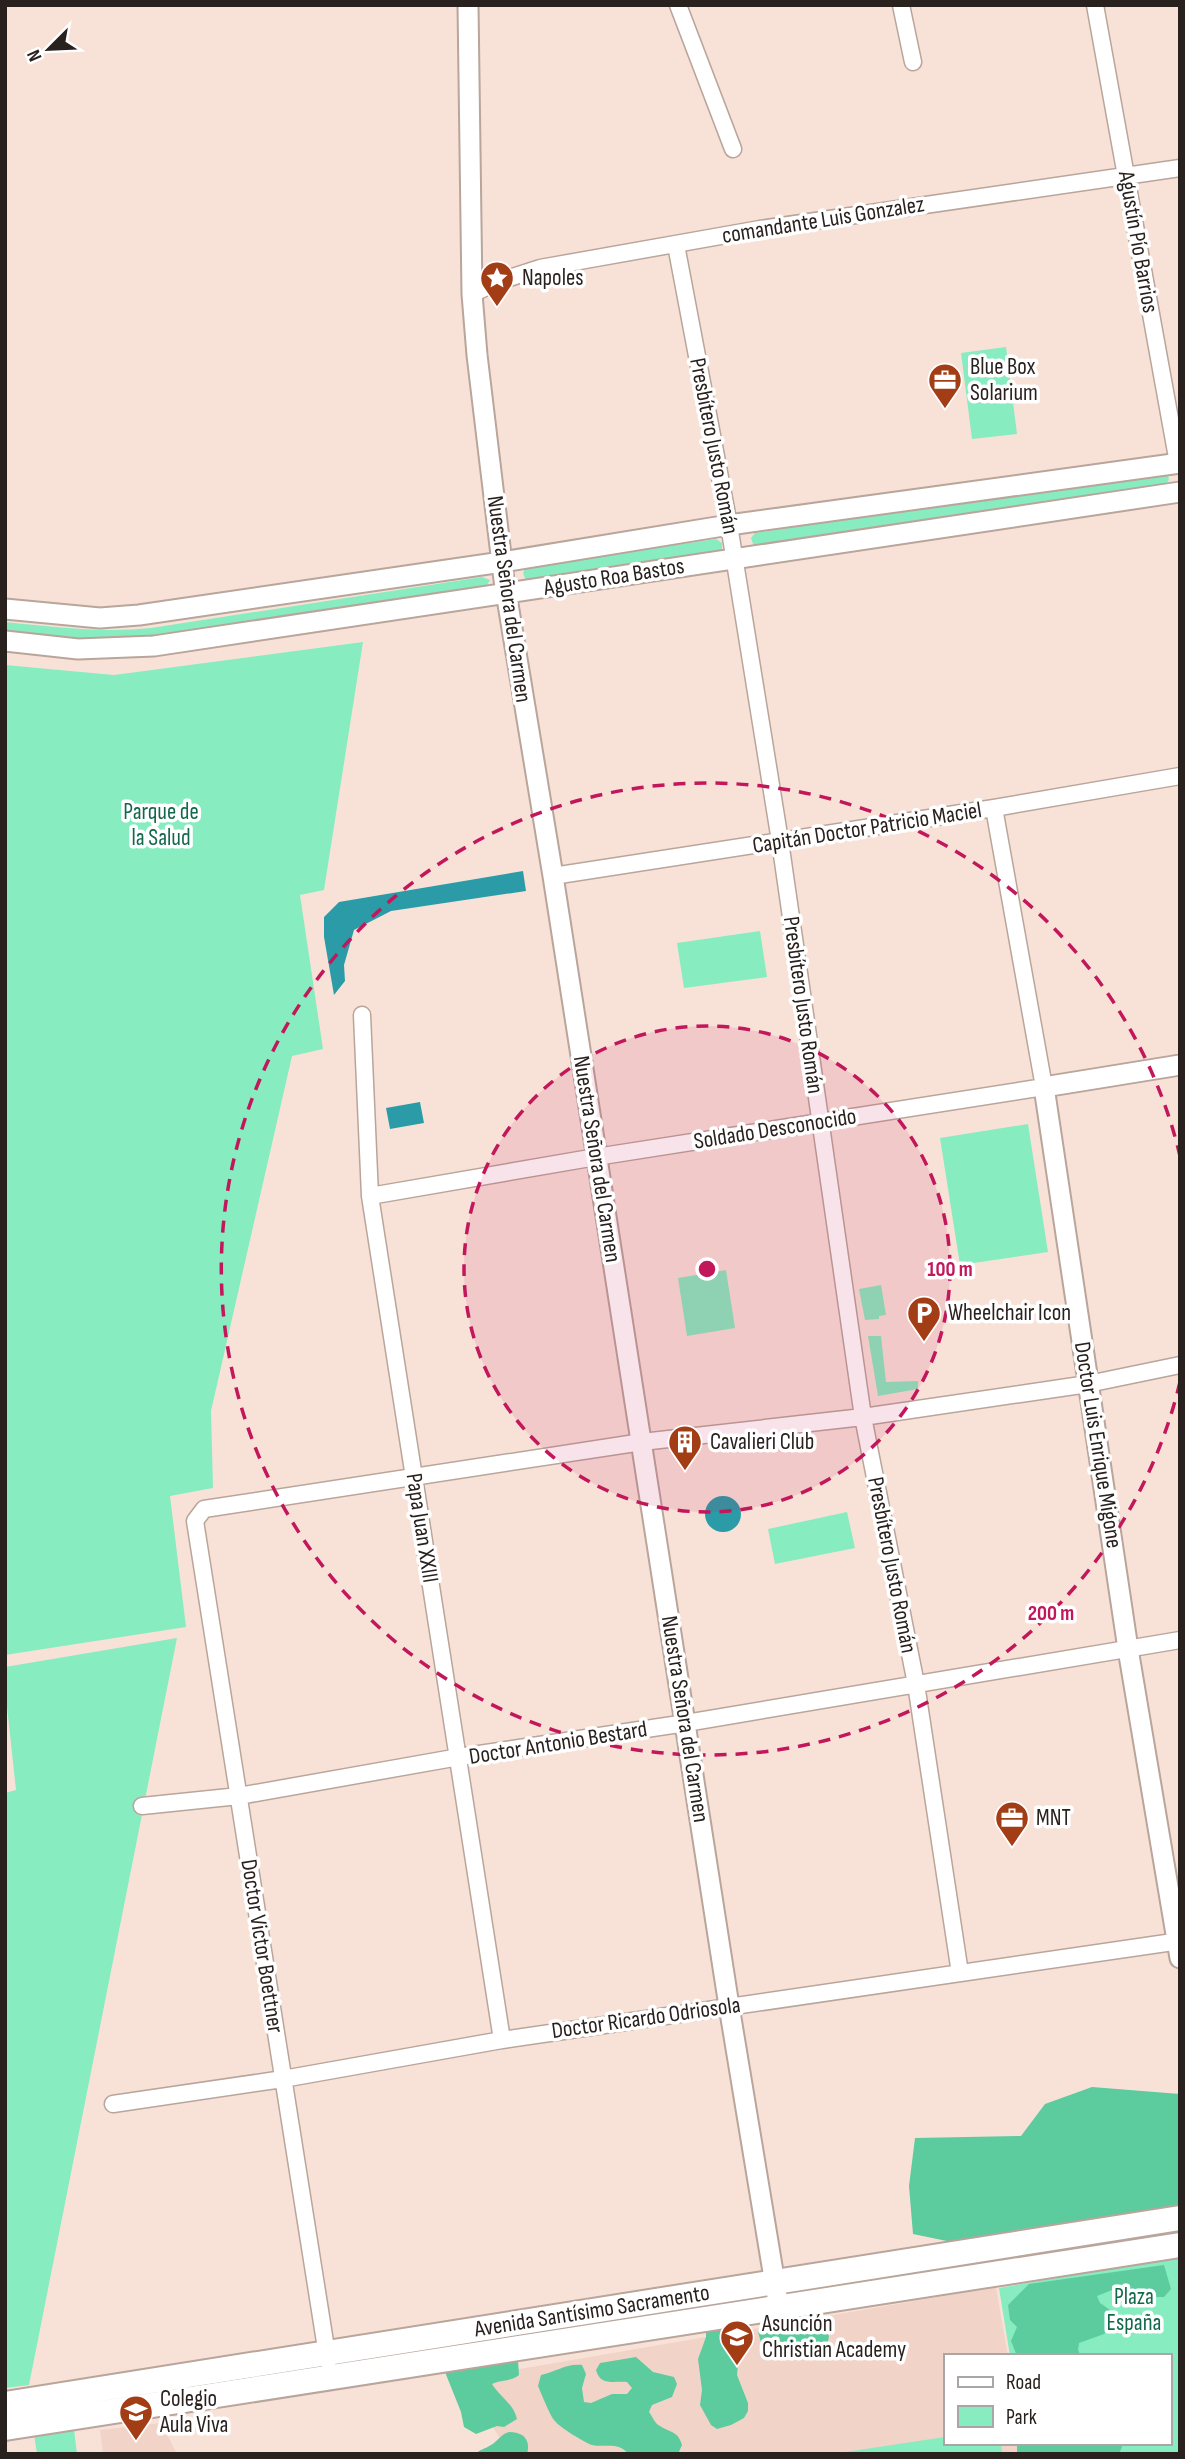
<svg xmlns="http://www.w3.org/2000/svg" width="1185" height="2459" font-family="'Sofia Sans Condensed',sans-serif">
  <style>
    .built { fill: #f1d4c7 }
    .green { fill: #87ecc0 }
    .forest { fill: #5ccb9e }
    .water { fill: #2b9ca7 }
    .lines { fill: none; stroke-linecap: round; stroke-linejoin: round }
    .minor-casing { stroke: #b9a59b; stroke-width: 19 }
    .tertiary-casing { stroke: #b9a59b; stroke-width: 23 }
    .primary-casing { stroke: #b9a59b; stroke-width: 28 }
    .minor { stroke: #fff; stroke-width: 16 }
    .tertiary { stroke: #fff; stroke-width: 19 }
    .primary { stroke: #fff; stroke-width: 24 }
    .ring { fill: none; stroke: #c2185b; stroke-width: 3.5; stroke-dasharray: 12 9 }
    .labels { text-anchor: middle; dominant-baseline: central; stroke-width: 7; stroke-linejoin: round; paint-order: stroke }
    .street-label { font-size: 23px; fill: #29211e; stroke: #fff }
    .poi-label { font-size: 23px; fill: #29211e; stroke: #fff; text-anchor: start }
    .park-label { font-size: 23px; fill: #12684a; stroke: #fff }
    .centre { fill: #c2185b; stroke: #fff; stroke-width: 3.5 }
    .ring-label { font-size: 21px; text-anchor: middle; font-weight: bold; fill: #c2185b; stroke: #fff; stroke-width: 7; stroke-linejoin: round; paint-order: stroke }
  </style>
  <rect width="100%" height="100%" fill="#f8e2d8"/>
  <path class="built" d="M 996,2287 L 1008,2356 L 945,2356 L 945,2443 L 1023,2443 L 1025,2454 L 510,2454 L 462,2379 Z
    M 161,2423 L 177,2454 L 103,2454 L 100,2430 Z"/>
  <path class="green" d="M 1006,347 L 1017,434 L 972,439 L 961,353 Z
    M 1162,470 L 1168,474 L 1169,480 L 1165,485 L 754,547 L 751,538 L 755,533 Z
    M 716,539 L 722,543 L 722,552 L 526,581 L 523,573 L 526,567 Z
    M 482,577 L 490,580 L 486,587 L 152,638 L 75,640 L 5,632 L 5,622 C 54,627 102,633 151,628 Z
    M 363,642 L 324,890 L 300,895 L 323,1049 L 292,1056 L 211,1411 L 213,1488 L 170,1496 L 186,1627 L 5,1655 L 5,665 L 114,675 Z
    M 760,931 L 767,977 L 684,988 L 677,943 Z
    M 1028,1124 L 1048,1252 L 960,1265 L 940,1138 Z
    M 726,1270 L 735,1328 L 687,1336 L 678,1278 Z
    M 881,1285 L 886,1315 L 879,1316 L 879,1319 L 865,1320 L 859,1289 Z
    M 868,1336 L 881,1336 L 886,1382 L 918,1381 L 918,1389 L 878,1396 Z
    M 847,1512 L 855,1548 L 775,1564 L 768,1529 Z
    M 177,1638 L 29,2385 L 5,2388 L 5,1793 L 16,1790 L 5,1688 L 5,1667 Z
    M 1158,2233 L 1157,2236 L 793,2294 L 791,2291 Z
    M 1178,2257 L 1180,2260 L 1180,2454 L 1026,2454 L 1024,2443 L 1169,2443 L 1169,2356 L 1010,2356 L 999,2288 Z
    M 752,2297 L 751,2300 L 493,2340 L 492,2338 Z
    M 74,2429 L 77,2454 L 37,2454 L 34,2434 Z
    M 945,2437 L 945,2443 L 1001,2443 L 1002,2454 L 832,2454 Z"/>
  <path class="forest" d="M 1092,2087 L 1180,2094 L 1180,2211 L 966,2245 L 913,2234 L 909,2186 L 915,2138 L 1021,2136 L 1045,2104 Z
    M 1164,2265 L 1171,2289 L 1164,2297 L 1148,2297 L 1123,2303 L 1112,2290 L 1097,2296 L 1100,2303 L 1110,2310 L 1112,2325 L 1104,2334 L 1079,2343 L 1078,2350 L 1081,2356 L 1017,2356 L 1011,2341 L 1017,2327 L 1010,2320 L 1008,2305 L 1029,2284 Z
    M 775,2321 C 781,2321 786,2324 792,2325 C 809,2328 817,2316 829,2336 C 826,2362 805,2350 789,2345 L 776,2351 L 762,2346 L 758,2332 Z
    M 729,2327 L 728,2334 L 739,2353 L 737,2375 L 748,2403 L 748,2411 L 744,2418 L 731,2425 L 717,2429 L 711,2425 L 700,2405 L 702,2390 L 698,2359 L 706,2337 L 706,2330 Z
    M 453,2355 L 518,2360 L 519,2375 C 510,2382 502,2379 492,2384 C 500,2397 513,2403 517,2419 L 504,2427 L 497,2426 L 476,2434 L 464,2427 L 461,2412 L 445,2372 Z
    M 636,2357 L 653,2372 L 674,2377 L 677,2384 L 672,2397 L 652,2405 L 649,2412 C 653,2417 654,2423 660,2426 C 671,2433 678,2431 682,2445 L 678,2454 L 628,2454 C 619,2441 605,2448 592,2445 C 585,2443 558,2426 555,2421 C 550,2416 542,2395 538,2386 L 541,2375 C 556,2372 566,2363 582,2365 L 586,2374 L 582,2388 L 584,2402 L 591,2403 L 612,2394 L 627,2394 L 632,2388 L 627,2382 C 613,2381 600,2386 596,2370 L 600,2363 Z
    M 509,2432 C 524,2432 531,2440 527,2454 L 476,2454 C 480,2449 485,2449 491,2445 C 498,2441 501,2434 509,2432 Z
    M 1017,2443 L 1123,2443 L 1123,2444 L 1119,2454 L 1017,2454 Z"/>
  <path class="water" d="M 523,871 L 526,891 L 391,911 L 354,930 L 344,965 L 345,981 L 334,995 L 324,937 L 324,917 L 339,902 Z
    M 420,1102 L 424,1123 L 390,1129 L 386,1108 Z
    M705 1514a18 18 0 1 1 36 0a18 18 0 1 1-36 0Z"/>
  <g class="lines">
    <g class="minor-casing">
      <path id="minor" d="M 678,5 L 733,149
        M 901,5 L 913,62
        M 1095,5 L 1178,463
        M 676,245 L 729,525 L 780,841 L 863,1417 L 916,1684 L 960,1973
        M 472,294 L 497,282 L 540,268 L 760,229 L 1180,168
        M 553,876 L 994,808 L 1180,776
        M 362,1015 L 370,1196 L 502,2040
        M 370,1196 L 596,1157 L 1044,1087 L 994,808
        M 142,1806 L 239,1796 L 459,1757 L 686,1723 L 1180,1640
        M 113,2104 L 283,2079 L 502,2040 L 1180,1941
        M 328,2361 L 195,1521 L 204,1509 L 642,1442 L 863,1417 L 1088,1384 L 1180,1365"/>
    </g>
    <g class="tertiary-casing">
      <path id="tertiary" d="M 468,5 L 472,294 L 477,355 L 504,580 L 553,876 L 729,2006 L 777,2296
        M 5,609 L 100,618 L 139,615 L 502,562 L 729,525 L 1180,463
        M 5,641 L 78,649 L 154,646 L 1180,492
        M 1180,1065 L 1044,1087 L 1128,1649 L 1180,1958"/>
    </g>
    <g class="primary-casing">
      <path id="primary" d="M 5,2404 L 1180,2218
        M 5,2428 L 1180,2245"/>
    </g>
    <use href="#minor" class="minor"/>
    <use href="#tertiary" class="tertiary"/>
    <use href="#primary" class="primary"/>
  </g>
  <circle cx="707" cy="1269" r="243" fill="#c2185b" fill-opacity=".12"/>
  <g class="ring">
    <circle cx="707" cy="1269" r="243"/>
    <path d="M1180 1382A486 486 0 1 1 1180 1156"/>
  </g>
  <defs>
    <g id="sight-pin" transform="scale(1.75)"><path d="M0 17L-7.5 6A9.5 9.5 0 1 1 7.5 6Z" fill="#a33d15" stroke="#fff"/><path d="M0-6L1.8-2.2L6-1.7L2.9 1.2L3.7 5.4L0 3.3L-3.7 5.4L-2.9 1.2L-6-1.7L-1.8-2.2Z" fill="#fff"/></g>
    <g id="office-pin" transform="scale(1.75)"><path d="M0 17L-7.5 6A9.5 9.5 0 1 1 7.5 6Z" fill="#a33d15" stroke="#fff"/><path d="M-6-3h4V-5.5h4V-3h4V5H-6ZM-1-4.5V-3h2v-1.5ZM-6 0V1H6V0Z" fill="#fff"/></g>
    <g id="parking-pin" transform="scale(1.75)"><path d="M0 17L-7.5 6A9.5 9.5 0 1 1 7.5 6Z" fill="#a33d15" stroke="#fff"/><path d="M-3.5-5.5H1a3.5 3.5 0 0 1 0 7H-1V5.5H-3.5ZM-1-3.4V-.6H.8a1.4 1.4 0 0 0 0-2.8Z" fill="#fff"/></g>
    <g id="building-pin" transform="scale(1.75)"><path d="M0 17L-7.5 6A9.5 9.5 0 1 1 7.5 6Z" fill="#a33d15" stroke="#fff"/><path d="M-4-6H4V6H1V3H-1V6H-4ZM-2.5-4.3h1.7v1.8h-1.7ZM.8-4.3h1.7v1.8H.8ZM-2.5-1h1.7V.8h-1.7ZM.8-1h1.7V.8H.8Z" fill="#fff"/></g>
    <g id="school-pin" transform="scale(1.75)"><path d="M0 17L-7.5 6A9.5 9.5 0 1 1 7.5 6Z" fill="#a33d15" stroke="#fff"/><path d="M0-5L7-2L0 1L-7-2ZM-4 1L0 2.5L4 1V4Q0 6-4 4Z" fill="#fff"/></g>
  </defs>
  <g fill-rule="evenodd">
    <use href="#sight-pin" x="497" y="278"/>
    <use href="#office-pin" x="945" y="380"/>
    <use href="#parking-pin" x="924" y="1313"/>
    <use href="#building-pin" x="685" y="1442"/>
    <use href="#office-pin" x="1012" y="1818"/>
    <use href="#school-pin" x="737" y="2337"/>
    <use href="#school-pin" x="136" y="2412"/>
  </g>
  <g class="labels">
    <g class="street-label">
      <text transform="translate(823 220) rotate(-9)">comandante Luis Gonzalez</text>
      <text transform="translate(1138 242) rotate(80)">Agustín Pío Barrios</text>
      <text transform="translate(714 446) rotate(79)">Presbítero Justo Román</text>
      <text transform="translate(614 577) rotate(-9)">Agusto Roa Bastos</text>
      <text transform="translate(509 599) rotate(82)">Nuestra Señora del Carmen</text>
      <text transform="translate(867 828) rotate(-9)">Capitán Doctor Patricio Maciel</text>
      <text transform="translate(803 1005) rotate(82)">Presbítero Justo Román</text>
      <text transform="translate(775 1129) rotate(-9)">Soldado Desconocido</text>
      <text transform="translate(597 1159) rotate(81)">Nuestra Señora del Carmen</text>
      <text transform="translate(1098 1445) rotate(81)">Doctor Luis Enrique Migone</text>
      <text transform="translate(422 1528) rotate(81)">Papa Juan XXIII</text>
      <text transform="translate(892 1565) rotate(79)">Presbítero Justo Román</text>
      <text transform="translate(685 1719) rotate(81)">Nuestra Señora del Carmen</text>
      <text transform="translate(558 1743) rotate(-9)">Doctor Antonio Bestard</text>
      <text transform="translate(262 1946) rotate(81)">Doctor Victor Boettner</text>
      <text transform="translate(646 2018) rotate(-8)">Doctor Ricardo Odriosola</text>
      <text transform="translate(592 2311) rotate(-9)">Avenida Santísimo Sacramento</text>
    </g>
    <g class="poi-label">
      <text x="522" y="278">Napoles</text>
      <text x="970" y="367">Blue Box<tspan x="970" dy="26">Solarium</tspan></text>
      <text x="948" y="1313">Wheelchair Icon</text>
      <text x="710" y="1442">Cavalieri Club</text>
      <text x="1036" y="1818">MNT</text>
      <text x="762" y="2324">Asunción<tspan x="762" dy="26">Christian Academy</tspan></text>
      <text x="160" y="2399">Colegio<tspan x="160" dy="26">Aula Viva</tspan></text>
    </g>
    <g class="park-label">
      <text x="161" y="812">Parque de<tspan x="161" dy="26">la Salud</tspan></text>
      <text x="1134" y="2297">Plaza<tspan x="1134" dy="26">España</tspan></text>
    </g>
  </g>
  <circle cx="707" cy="1269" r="10" class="centre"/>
  <g class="ring-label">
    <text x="950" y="1276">100 m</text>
    <text x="1051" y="1620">200 m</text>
  </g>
  <rect width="1185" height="2459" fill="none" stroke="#29211e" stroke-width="14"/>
  <rect x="944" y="2354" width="228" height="91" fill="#ffffff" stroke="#a9a6a5" stroke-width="2"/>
  <rect x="958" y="2377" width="35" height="10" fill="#ffffff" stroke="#a9a6a5" stroke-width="2"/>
  <text x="1006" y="2389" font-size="21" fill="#29211e">Road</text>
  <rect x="958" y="2406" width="35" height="21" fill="#87ecc0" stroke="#a9a6a5" stroke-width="2"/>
  <text x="1006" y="2424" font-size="21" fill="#29211e">Park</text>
  <g transform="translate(49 49) rotate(246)" stroke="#ffffff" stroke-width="5" paint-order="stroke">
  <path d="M0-5L12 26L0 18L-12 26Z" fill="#29211e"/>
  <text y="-10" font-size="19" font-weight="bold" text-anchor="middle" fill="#29211e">N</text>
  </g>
</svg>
